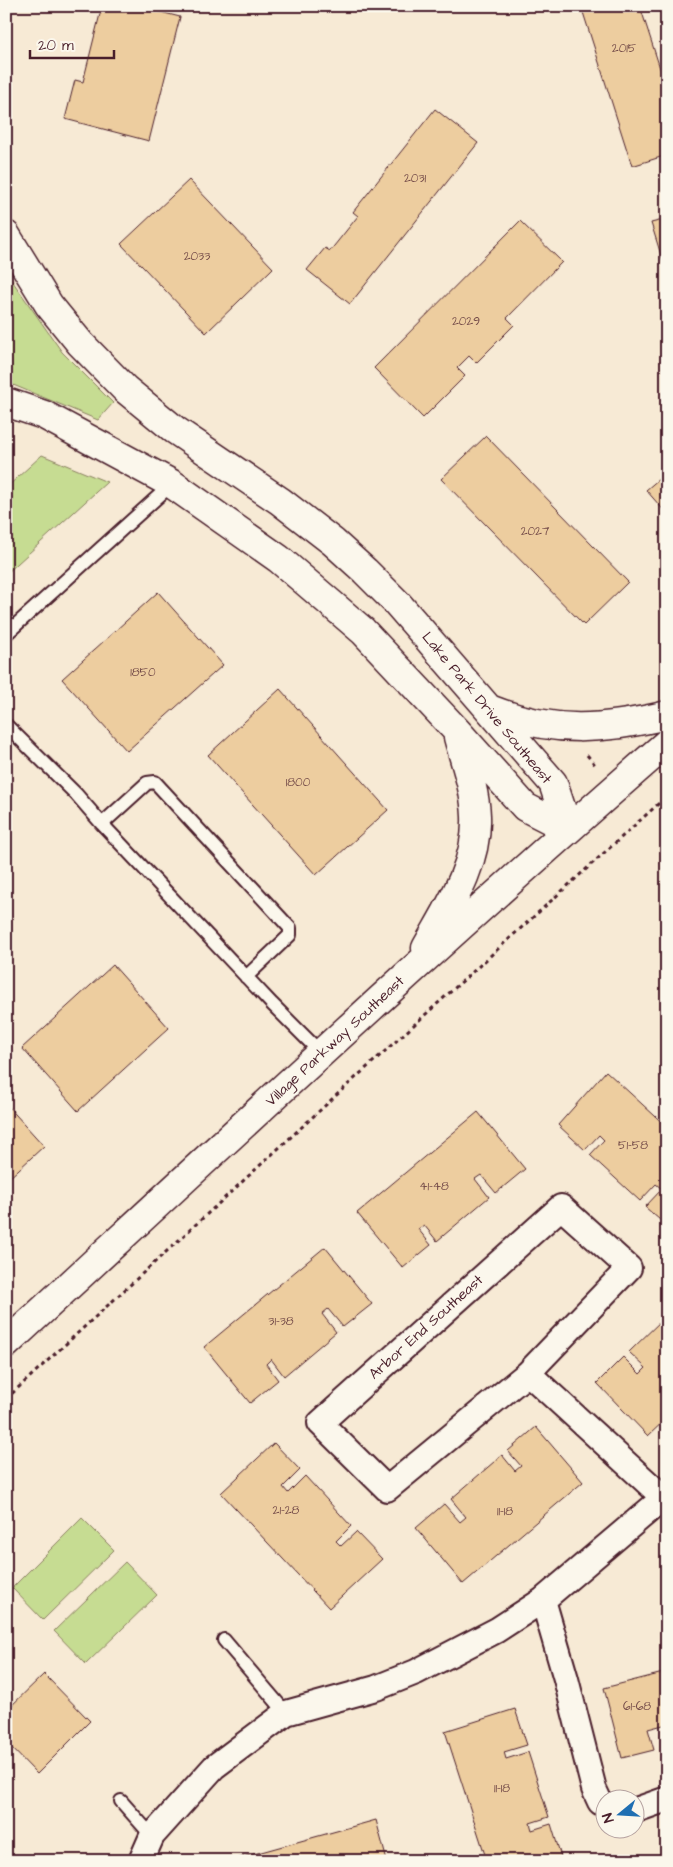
<svg xmlns="http://www.w3.org/2000/svg" width="673" height="1867" font-family="'Architects Daughter',sans-serif">
  <style>
    .green { fill: #c6dc92; stroke: #887e5e }
    .building { fill: #edcd9f; stroke: #4a1f2b }
    .lines { fill: none; stroke-linecap: round; stroke-linejoin: round }
    .lane-casing { stroke: #4a1f2b; stroke-width: 16 }
    .street-casing { stroke: #4a1f2b; stroke-width: 28 }
    .secondary-casing { stroke: #4a1f2b; stroke-width: 31 }
    .path { stroke: #4a1f2b; stroke-width: 3; stroke-dasharray: 4 4; stroke-linecap: butt }
    .lane { stroke: #fbf7ec; stroke-width: 12 }
    .street { stroke: #fbf7ec; stroke-width: 24 }
    .secondary { stroke: #fbf7ec; stroke-width: 28 }
    .labels { text-anchor: middle; dominant-baseline: central; stroke-width: 4; stroke-linejoin: round; paint-order: stroke }
    .number-label { font-size: 12px; fill: #734a48 }
    .street-label { font-size: 15px; fill: #4a1f2b; stroke: #fbf7ec }
  </style>
  <rect width="100%" height="100%" fill="#f7ead5"/>
  <filter id="ink" filterUnits="userSpaceOnUse"><feTurbulence type="fractalNoise" baseFrequency=".02" numOctaves="2"/><feDisplacementMap in="SourceGraphic" scale="10" xChannelSelector="R" yChannelSelector="G"/><feConvolveMatrix kernelMatrix="1 2 1 2 8 2 1 2 1" color-interpolation-filters="sRGB"/></filter>
  <g filter="url(#ink)">
    <path class="green" d="M 6,272 L 62,352 L 113,403 L 98,420 L 6,382 Z
      M 42,455 L 107,482 L 6,574 L 6,488 Z
      M 82,1518 L 114,1550 L 43,1620 L 12,1588 Z
      M 125,1562 L 157,1595 L 86,1664 L 54,1631 Z"/>
    <path class="building" d="M 102,6 L 137,6 L 180,17 L 149,141 L 65,119 L 75,80 L 83,82 Z
      M 581,6 L 640,6 L 667,90 L 667,155 L 632,166 Z
      M 435,109 L 478,143 L 350,304 L 307,270 L 325,248 L 330,251 L 358,216 L 353,212 Z
      M 189,180 L 273,268 L 206,333 L 121,244 Z
      M 667,219 L 667,274 L 651,223 Z
      M 520,221 L 562,262 L 507,318 L 514,325 L 476,363 L 469,356 L 457,368 L 465,376 L 423,418 L 374,368 Z
      M 486,436 L 628,582 L 584,625 L 441,479 Z
      M 667,472 L 667,514 L 646,490 Z
      M 158,592 L 223,665 L 127,751 L 62,679 Z
      M 280,689 L 388,810 L 316,875 L 208,755 Z
      M 113,965 L 169,1028 L 78,1111 L 22,1048 Z
      M 606,1071 L 667,1127 L 667,1226 L 645,1207 L 662,1189 L 656,1184 L 640,1201 L 590,1155 L 604,1140 L 599,1135 L 585,1150 L 558,1125 Z
      M 6,1104 L 44,1146 L 6,1181 Z
      M 478,1112 L 525,1169 L 496,1193 L 481,1175 L 475,1179 L 489,1197 L 437,1241 L 424,1225 L 418,1229 L 431,1245 L 403,1268 L 357,1213 Z
      M 325,1247 L 372,1304 L 343,1327 L 328,1309 L 322,1314 L 336,1332 L 284,1376 L 271,1359 L 266,1364 L 278,1380 L 250,1403 L 204,1347 Z
      M 667,1315 L 667,1418 L 648,1436 L 597,1383 L 623,1357 L 640,1374 L 646,1368 L 629,1352 Z
      M 536,1427 L 583,1482 L 463,1584 L 416,1528 L 444,1504 L 460,1522 L 466,1517 L 451,1499 L 502,1455 L 515,1471 L 521,1466 L 508,1451 Z
      M 274,1443 L 300,1470 L 283,1487 L 288,1493 L 305,1476 L 351,1526 L 336,1541 L 341,1546 L 356,1532 L 382,1559 L 329,1608 L 221,1493 Z
      M 667,1672 L 667,1724 L 648,1729 L 654,1750 L 622,1758 L 604,1688 Z
      M 44,1674 L 90,1721 L 37,1774 L 6,1742 L 6,1711 Z
      M 515,1709 L 527,1745 L 504,1752 L 506,1759 L 528,1752 L 549,1817 L 530,1823 L 532,1830 L 551,1824 L 562,1860 L 558,1861 L 487,1861 L 445,1731 Z
      M 376,1820 L 387,1861 L 229,1861 Z"/>
    <g class="lines">
      <g class="lane-casing">
        <path id="lane" d="M 6,634 L 172,484
          M 6,725 L 76,794 L 102,824 L 272,1004 L 321,1053
          M 102,824 L 147,783 L 155,782 L 290,928 L 290,935 L 246,977
          M 224,1640 L 286,1713
          M 121,1801 L 152,1836"/>
      </g>
      <g class="street-casing">
        <path id="street" d="M 528,1373 L 629,1268 L 561,1207 L 320,1423 L 387,1489 L 528,1373 L 664,1498
          M 543,1600 L 566,1679 L 594,1789 L 600,1802 L 606,1806
          M 636,1810 L 667,1799
          M 141,1861 L 152,1836 L 214,1767 L 286,1713 L 376,1688 L 416,1672 L 497,1630 L 543,1600 L 667,1495"/>
      </g>
      <g class="secondary-casing">
        <path id="secondary" d="M 6,235 L 49,305 L 80,343 L 125,389 L 175,430 L 280,501 L 333,542 L 365,571 L 397,603 L 553,783 L 568,829
          M 6,402 L 44,415 L 172,484 L 279,559 L 363,631 L 457,731 L 525,807 L 568,829
          M 492,710 C 553,734 604,730 667,715
          M 426,948 C 449,907 478,865 476,816 C 475,789 465,763 458,737
          M 6,1344 C 225,1142 442,939 667,743"/>
      </g>
      <path class="path" d="M 587,755 L 597,767
        M 6,1399 L 342,1090 L 667,796"/>
      <use href="#lane" class="lane"/>
      <use href="#street" class="street"/>
      <use href="#secondary" class="secondary"/>
    </g>
  </g>
  <g class="labels">
    <g class="number-label">
      <text x="624" y="48">2015</text>
      <text x="415" y="178">2031</text>
      <text x="197" y="256">2033</text>
      <text x="466" y="321">2029</text>
      <text x="535" y="531">2027</text>
      <text x="143" y="672">1850</text>
      <text x="298" y="782">1800</text>
      <text x="633" y="1145">51-58</text>
      <text x="434" y="1186">41-48</text>
      <text x="281" y="1321">31-38</text>
      <text x="286" y="1510">21-28</text>
      <text x="505" y="1511">11-18</text>
      <text x="637" y="1706">61-68</text>
      <text x="502" y="1788">11-18</text>
    </g>
    <g class="street-label">
      <text transform="translate(487 708) rotate(50)">Lake Park Drive Southeast</text>
      <text transform="translate(335 1041) rotate(-43)">Village Parkway Southeast</text>
      <text transform="translate(426 1327) rotate(-42)">Arbor End Southeast</text>
    </g>
  </g>
  <rect width="673" height="1867" fill="none" stroke="#fbf7ec" stroke-width="25"/>
  <rect x="12" y="12" width="648" height="1842" fill="none" stroke="#4a1f2b" stroke-width="2" filter="url(#ink)"/>
  <g transform="translate(620 1814) rotate(252)"><circle r="24" fill="#fbf7ec" stroke="#b4a19f"/>
  <path d="M0-4L9 19L0 12L-9 19Z" fill="#1f6fb2"/>
  <text y="-8" font-size="14" font-weight="bold" text-anchor="middle" fill="#4a1f2b">N</text>
  </g>
  <path d="M30 50v8h84v-8" fill="none" stroke="#4a1f2b" stroke-width="2.5"/>
  <text x="38" y="50" font-size="15" fill="#4a1f2b" stroke="#fbf7ec" stroke-width="4" paint-order="stroke">20 m</text>
</svg>
